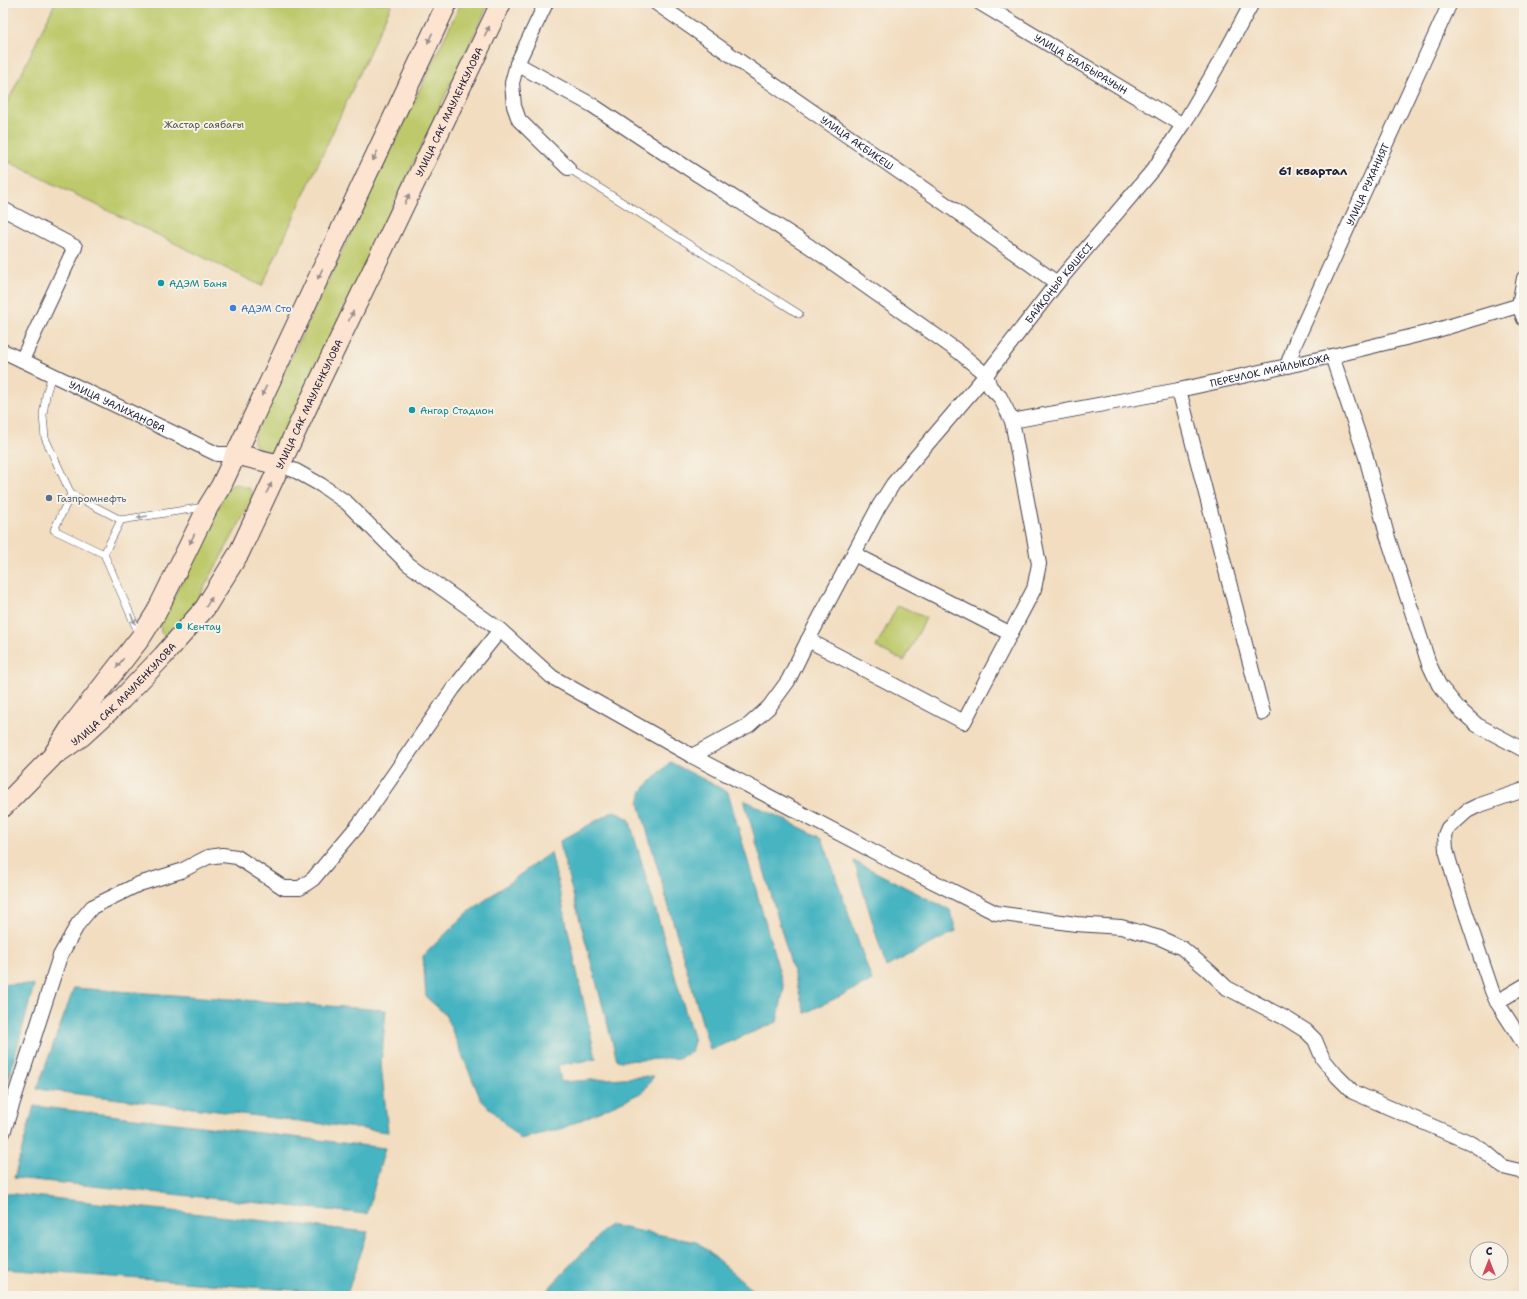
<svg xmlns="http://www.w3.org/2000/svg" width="1527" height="1299" font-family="'Shantell Sans',sans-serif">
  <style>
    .green { fill: #bdc96b; stroke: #707653 }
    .water { fill: #46b4c1; stroke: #346b7e }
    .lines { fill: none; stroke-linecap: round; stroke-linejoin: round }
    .lane-casing { stroke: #413e4f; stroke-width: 8 }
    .street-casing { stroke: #413e4f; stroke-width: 16 }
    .secondary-casing { stroke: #413e4f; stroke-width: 22 }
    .lane { stroke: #fff; stroke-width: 7 }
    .street { stroke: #fff; stroke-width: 14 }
    .secondary { stroke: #fde4d1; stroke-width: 20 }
    .oneway { fill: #9a8d8e }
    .oneway2 { fill: #9c9ca7 }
    .culture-dot { fill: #0f9aa8; stroke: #f7f3e8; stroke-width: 1.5 }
    .shop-dot { fill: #3f7fe0; stroke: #f7f3e8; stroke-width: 1.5 }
    .service-dot { fill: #5c6f8a; stroke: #f7f3e8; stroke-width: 1.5 }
    .labels { text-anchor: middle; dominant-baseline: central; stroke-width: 4; stroke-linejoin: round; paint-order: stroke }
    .street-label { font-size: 10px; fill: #22223b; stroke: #f7f3e8 }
    .park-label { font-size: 10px; fill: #505449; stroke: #f7f3e8 }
    .culture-label { font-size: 10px; fill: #0d838f; stroke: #f7f3e8; text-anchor: start }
    .shop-label { font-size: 10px; fill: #366cbe; stroke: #f7f3e8; text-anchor: start }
    .service-label { font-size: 10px; fill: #4e5e75; stroke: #f7f3e8; text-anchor: start }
    .quarter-label { font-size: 12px; font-weight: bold; fill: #22223b; stroke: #f7f3e8 }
  </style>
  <rect width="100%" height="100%" fill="#f7f3e8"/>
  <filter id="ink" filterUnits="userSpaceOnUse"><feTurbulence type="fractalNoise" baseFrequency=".025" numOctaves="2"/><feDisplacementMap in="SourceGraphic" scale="8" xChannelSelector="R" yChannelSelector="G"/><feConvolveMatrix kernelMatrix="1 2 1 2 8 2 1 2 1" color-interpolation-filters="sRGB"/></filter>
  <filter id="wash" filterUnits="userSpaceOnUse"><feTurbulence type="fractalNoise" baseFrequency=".012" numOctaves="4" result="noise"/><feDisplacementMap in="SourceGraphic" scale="16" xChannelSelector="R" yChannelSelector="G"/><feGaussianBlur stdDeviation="0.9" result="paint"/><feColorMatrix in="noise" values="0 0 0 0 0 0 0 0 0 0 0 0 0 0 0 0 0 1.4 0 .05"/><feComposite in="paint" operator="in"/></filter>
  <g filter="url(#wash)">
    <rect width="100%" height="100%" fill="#f2ddc0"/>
    <path class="green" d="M 55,3 L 392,3 L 262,286 L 3,159 L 3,112 Z
      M 461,3 L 489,3 L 281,443 C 274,456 263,455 254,443 L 254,435 Z
      M 237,484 L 250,489 L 254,497 L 185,622 L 175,631 L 165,635 L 161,633 L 160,624 L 229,486 Z
      M 898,605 L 926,618 L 904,661 L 876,647 Z"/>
    <path class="water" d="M 670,762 L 728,792 L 784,988 L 777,1022 L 710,1050 L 639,803 L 642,790 Z
      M 744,800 L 822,838 L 872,981 L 805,1013 Z
      M 614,811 L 629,819 L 694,1041 L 691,1052 L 678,1058 L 621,1061 L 617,1060 L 562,853 L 560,841 Z
      M 551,852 L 596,1059 L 558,1065 L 561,1082 L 654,1076 L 643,1092 L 561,1129 L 520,1139 L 481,1100 L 445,1014 L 426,997 L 423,956 L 466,914 Z
      M 854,861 L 950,910 L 956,931 L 886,967 Z
      M 3,984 L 34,985 L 7,1086 L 3,1086 Z
      M 74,988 L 386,1010 L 381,1064 L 388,1132 L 37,1089 Z
      M 34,1106 L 385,1148 L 367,1214 L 14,1178 Z
      M 5,1193 L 368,1232 L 347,1294 L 3,1269 L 3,1199 Z
      M 609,1225 L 697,1242 L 759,1295 L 759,1296 L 547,1296 L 550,1287 Z"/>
  </g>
  <g filter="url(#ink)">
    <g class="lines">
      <g class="lane-casing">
        <path id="lane" d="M 568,168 L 799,314
          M 52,374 L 46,395 L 43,415 L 45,438 L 71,494 L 121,520
          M 71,494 L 54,530 L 104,554
          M 139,634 L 104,554 L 121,520 L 204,507"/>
      </g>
      <g class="street-casing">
        <g id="street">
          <path d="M 546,3 L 517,64 L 512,83 L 514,106 L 519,120 L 568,168"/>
          <path id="s1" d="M 656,3 L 947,205 L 1057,283"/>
          <path id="s2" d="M 980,3 L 1183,125"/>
          <path d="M 517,64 L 592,105 L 661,151 L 809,246 L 959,352 L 986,375 L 990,387 L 1000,397 L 1012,421 L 1039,564 L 1034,589 L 964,722 L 808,640"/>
          <path d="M 3,209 L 75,247 L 22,360"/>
          <path d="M 1524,278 L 1519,305 L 1524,319"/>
          <path id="s3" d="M 3,351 L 217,454 L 235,454"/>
          <path d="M 1332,356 L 1366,457 L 1387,535 L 1429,664 L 1439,685 L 1458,708 L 1477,725 L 1524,750"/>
          <path id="s4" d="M 1287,366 L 1296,341 L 1450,3"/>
          <path d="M 1179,390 L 1263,713"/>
          <path id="s5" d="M 1012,421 L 1179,390 L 1332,356 L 1434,331 L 1524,304"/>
          <path d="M 280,465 L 296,471 L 321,485 L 347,503 L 408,564 L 500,630 L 552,677 L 692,756 L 888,859 L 996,913 L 1076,924 L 1121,927 L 1160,938 L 1182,948 L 1208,970 L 1227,988 L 1287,1019 L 1306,1031 L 1315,1040 L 1323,1059 L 1337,1076 L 1353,1092 L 1471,1143 L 1487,1153 L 1503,1167 L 1524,1172"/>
          <path d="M 854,554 L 1011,634"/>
          <path id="s6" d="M 692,756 L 749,725 L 769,707 L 788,681 L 808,640 L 879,506 L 893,484 L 986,375 L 1057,283 L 1154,169 L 1183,125 L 1225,53 L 1252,3"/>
          <path d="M 1524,789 L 1521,791 L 1477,806 L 1467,811 L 1448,828 L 1445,835 L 1446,850 L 1454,878 L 1492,991 L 1497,1002 L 1524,1044"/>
          <path d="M 1497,1002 L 1524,986"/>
          <path d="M 3,1133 L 60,956 L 78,924 L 92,907 L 139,884 L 181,871 L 208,857 L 222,855 L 237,857 L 284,888 L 300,888 L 313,879 L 360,823 L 453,689 L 500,630"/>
        </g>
      </g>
      <g class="secondary-casing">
        <g id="secondary">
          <path d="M 235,454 L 280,465"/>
          <path id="s7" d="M 59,752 L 82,736 L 121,700 L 163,656 L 205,608 L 239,553 L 308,405 L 501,3"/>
          <path d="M 3,807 L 52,757 L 71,727 L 141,637 L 156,613 L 208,507 L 221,486 L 447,3"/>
        </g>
      </g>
      <use href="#lane" class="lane"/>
      <use href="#street" class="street"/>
      <use href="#secondary" class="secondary"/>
    </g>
    <defs><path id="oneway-solid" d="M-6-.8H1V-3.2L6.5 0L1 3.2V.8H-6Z"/></defs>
    <g class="oneway">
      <use href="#oneway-solid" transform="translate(487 31) rotate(-64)"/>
      <use href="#oneway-solid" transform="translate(430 38) rotate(115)"/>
      <use href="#oneway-solid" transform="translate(375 156) rotate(115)"/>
      <use href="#oneway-solid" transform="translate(407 199) rotate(-64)"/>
      <use href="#oneway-solid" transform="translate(320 274) rotate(115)"/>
      <use href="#oneway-solid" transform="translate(351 316) rotate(-64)"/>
      <use href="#oneway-solid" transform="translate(264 391) rotate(115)"/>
      <use href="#oneway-solid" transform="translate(269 488) rotate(-63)"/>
      <use href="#oneway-solid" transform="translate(192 539) rotate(116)"/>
      <use href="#oneway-solid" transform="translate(209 602) rotate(-58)"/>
      <use href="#oneway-solid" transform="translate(120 663) rotate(128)"/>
    </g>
    <g class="oneway2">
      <use href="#oneway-solid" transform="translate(142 517) rotate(171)"/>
      <use href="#oneway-solid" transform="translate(133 619) rotate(66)"/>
    </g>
  </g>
  <g class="culture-dot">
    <circle cx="161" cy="283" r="4"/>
    <circle cx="412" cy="410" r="4"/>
    <circle cx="179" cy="626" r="4"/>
  </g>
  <circle class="shop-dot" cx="233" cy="308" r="4"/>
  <circle class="service-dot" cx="49" cy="498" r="4"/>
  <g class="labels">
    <g class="street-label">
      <text stroke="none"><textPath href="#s2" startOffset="118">УЛИЦА БАЛБЫРАУЫН</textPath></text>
      <text stroke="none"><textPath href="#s7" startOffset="759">УЛИЦА САК МАУЛЕНКУЛОВА</textPath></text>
      <text stroke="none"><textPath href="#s1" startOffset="245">УЛИЦА АКБИКЕШ</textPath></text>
      <text stroke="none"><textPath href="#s4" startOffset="199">УЛИЦА РУХАНИЯТ</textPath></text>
      <text stroke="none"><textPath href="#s6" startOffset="608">БАЙҚОҢЫР КӨШЕСІ</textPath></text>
      <text stroke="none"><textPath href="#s5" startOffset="263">ПЕРЕУЛОК МАЙЛЫКОЖА</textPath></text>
      <text stroke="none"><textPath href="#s7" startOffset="435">УЛИЦА САК МАУЛЕНКУЛОВА</textPath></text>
      <text stroke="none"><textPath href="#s3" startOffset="127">УЛИЦА УАЛИХАНОВА</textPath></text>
      <text stroke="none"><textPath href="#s7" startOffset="87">УЛИЦА САК МАУЛЕНКУЛОВА</textPath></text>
    </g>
    <g class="park-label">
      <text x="204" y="124">Жастар саябағы</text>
    </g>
    <g class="culture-label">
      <text x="169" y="283">АДЭМ Баня</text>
      <text x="420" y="410">Ангар Стадион</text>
      <text x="187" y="626">Кентау</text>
    </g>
    <g class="shop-label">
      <text x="241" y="308">АДЭМ Сто</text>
    </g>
    <g class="service-label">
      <text x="57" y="498">Газпромнефть</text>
    </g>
    <g class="quarter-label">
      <text x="1313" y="171">61 квартал</text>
    </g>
  </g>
  <rect width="1527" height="1299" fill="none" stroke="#f7f3e8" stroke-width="16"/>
  <g transform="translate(1489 1261)"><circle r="19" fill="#f7f3e8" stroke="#a29fa3"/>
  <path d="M0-3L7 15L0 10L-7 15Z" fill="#d1495b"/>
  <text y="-6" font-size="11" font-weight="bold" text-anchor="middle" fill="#22223b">С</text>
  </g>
</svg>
